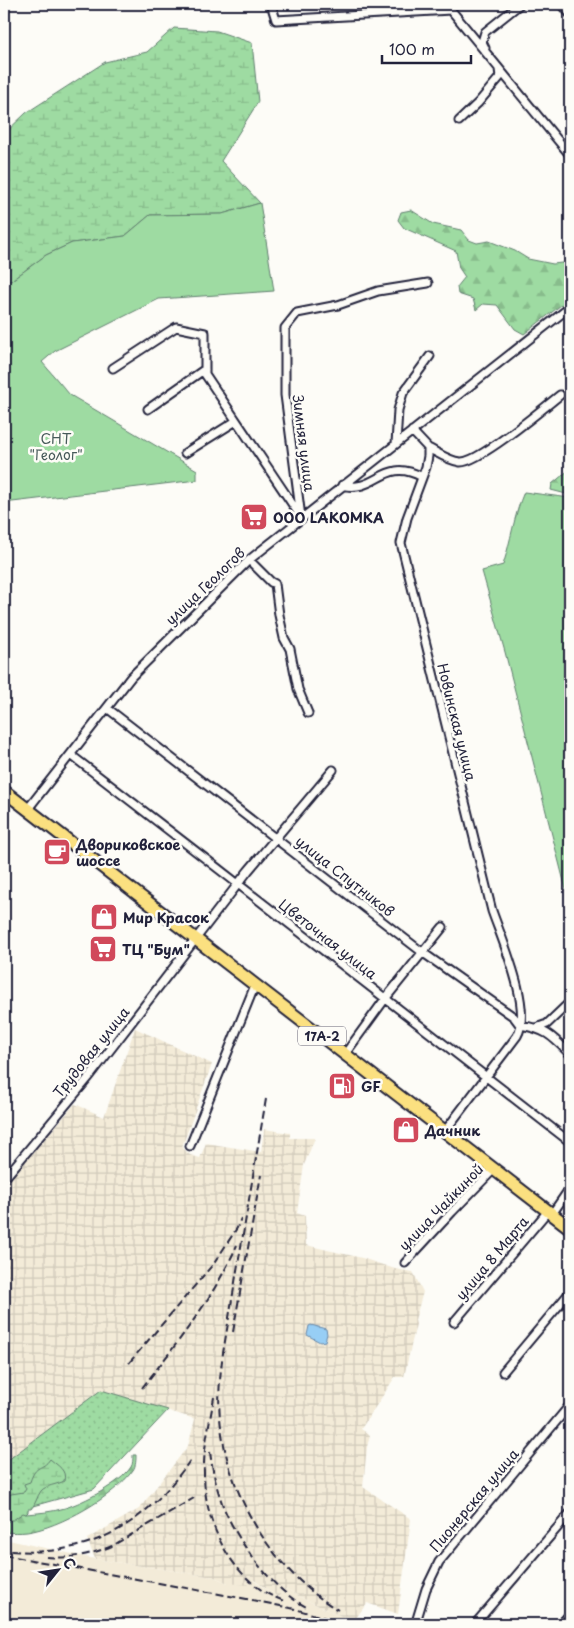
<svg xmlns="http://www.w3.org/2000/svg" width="574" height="1628" font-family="'Playpen Sans',sans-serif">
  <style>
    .built { fill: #f3ebd8 }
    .industrial { fill: url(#industrial-grid) }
    .grass { fill: url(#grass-dots); stroke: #607e6e }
    .forest { fill: url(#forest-firs); stroke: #607e6e }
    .wetland { fill: url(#wetland-marsh); stroke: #607e6e }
    .garden { fill: #9edba2; stroke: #607e6e }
    .water { fill: url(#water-ripples); stroke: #6889ab }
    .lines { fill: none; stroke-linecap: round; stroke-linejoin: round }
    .street-casing { stroke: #22223b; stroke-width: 11 }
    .primary-casing { stroke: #22223b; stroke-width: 15 }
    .street { stroke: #fdfcf7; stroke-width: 7 }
    .primary { stroke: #fbe080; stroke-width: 11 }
    .rail { stroke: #22223b; stroke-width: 2; stroke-dasharray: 8 4; stroke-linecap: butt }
    .labels { text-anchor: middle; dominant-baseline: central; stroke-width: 5; stroke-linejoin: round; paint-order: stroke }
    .shield { fill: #fdfcf7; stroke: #646373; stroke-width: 1 }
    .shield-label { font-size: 12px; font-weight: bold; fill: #22223b }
    .park-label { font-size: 14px; fill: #475a5a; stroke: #fdfcf7 }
    .street-label { font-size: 14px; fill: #22223b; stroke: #fdfcf7 }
    .poi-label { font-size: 14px; font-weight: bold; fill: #22223b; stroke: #fdfcf7; text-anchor: start }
  </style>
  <defs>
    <pattern id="industrial-grid" width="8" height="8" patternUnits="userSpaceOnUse" patternTransform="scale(1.25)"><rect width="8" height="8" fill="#f3ebd8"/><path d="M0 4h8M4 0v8" fill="none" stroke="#d0c9ba"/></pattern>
    <pattern id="grass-dots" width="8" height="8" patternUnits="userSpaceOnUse" patternTransform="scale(1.25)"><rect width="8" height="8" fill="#9edba2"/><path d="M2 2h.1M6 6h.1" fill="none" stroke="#88bc8c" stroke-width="1.8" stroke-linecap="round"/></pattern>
    <pattern id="forest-firs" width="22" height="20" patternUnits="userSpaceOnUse" patternTransform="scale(1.25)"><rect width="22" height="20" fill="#9edba2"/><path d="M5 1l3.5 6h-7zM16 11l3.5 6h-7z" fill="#88bc8c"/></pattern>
    <pattern id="wetland-marsh" width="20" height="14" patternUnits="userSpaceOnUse" patternTransform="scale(1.25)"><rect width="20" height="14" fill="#9edba2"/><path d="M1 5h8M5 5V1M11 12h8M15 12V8" fill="none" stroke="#88bc8c"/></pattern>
    <pattern id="water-ripples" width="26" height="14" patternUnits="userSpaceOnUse" patternTransform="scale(1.25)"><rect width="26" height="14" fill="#97cef5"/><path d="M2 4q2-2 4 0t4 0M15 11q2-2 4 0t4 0" fill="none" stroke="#82b1d3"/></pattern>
  </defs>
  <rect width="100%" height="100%" fill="#fdfcf7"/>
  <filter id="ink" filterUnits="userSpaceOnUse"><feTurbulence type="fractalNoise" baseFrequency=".02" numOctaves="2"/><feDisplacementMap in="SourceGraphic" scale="10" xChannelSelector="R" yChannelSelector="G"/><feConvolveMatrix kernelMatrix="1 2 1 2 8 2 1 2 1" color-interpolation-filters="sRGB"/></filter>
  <g filter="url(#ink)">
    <path class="built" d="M 4,1539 L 95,1559 L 214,1577 L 228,1583 L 253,1580 L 278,1597 L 286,1589 L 306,1600 L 341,1616 L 377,1624 L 4,1624 Z"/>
    <path class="industrial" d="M 135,1028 L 212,1064 L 182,1147 L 190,1155 L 200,1158 L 206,1143 L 261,1152 L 264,1129 L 290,1133 L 290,1138 L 315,1138 L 304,1165 L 297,1213 L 305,1216 L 306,1245 L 362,1258 L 395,1269 L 413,1272 L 423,1292 L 415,1320 L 416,1324 L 404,1377 L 395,1377 L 361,1429 L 370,1435 L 367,1447 L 363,1487 L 411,1519 L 398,1614 L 367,1603 L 356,1618 L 341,1616 L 306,1600 L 286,1589 L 278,1597 L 254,1580 L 248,1585 L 228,1583 L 214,1577 L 95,1559 L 87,1539 L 139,1509 L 188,1446 L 195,1419 L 101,1390 L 4,1463 L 4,1186 L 75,1104 L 104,1117 Z"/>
    <path class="grass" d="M 101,1390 L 168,1410 L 94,1489 L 4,1514 L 4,1463 Z"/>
    <path class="forest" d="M 411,210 L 433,224 L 461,230 L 469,240 L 477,243 L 489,241 L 515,251 L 528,259 L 553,264 L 570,262 L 570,298 L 524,334 L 515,329 L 497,305 L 483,304 L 476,310 L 473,299 L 458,294 L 457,287 L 465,277 L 459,268 L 456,251 L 404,228 L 398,220 L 401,212 Z
      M 570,469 L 570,495 L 551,490 L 552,484 Z
      M 133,1455 L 136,1455 C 136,1459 136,1466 133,1470 C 115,1496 59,1528 27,1532 C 20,1533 11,1532 4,1533 L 4,1524 L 23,1512 L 26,1514 C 39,1513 52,1512 65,1508 C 84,1502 120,1484 131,1467 C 133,1464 133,1459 133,1455 Z"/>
    <path class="wetland" d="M 174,28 L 217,31 L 252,43 L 258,102 L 221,161 L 260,203 L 222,214 L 150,215 L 125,236 L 72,243 L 46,255 L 12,280 L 4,283 L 4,134 L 26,113 L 105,62 L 147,52 Z
      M 50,1459 C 58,1466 67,1470 64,1481 C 57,1485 46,1485 41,1491 C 37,1496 36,1504 31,1509 L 28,1509 L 28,1512 L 26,1514 L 23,1513 L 13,1520 L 7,1520 L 4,1524 L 4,1504 L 6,1497 L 11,1494 L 24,1492 L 26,1489 L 24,1484 L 30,1482 C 36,1463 42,1471 50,1459 Z"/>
    <path class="garden" d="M 260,203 L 274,291 L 159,299 L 55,351 L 42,362 L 70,395 L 197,470 L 197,480 L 4,503 L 4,283 L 12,280 L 46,255 L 72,243 L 125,236 L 150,215 L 222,214 Z
      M 524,492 L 570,498 L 570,905 L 505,652 L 482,571 L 503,565 C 511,541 514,515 524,492 Z"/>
    <path class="water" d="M 311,1325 L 326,1329 L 327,1334 L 325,1341 L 320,1342 L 307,1335 L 309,1326 Z"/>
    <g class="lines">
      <g class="street-casing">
        <path id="street" d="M 271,4 L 276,20 L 451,10 L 570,155
          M 562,4 L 570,14
          M 485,48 L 482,42 L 485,32 L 520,4
          M 459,121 L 478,103 L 500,77 L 499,69
          M 113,368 L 176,327 L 205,333 L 205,374 L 301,517 L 285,395 L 285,328 L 297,313 L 338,305 L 378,291 L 428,283
          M 148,409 L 205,369
          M 412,431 L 428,448 L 428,456 L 426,467 L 407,518 L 401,543 L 492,911 C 502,940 533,1009 517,1036 L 445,1131
          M 396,444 L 398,410 L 403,393 L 430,356
          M 428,448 C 438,453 449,461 460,462 C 477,464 544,408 560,395
          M 185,453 L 236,421
          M 342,485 C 377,494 383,456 422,477
          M 249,560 L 271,582 L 275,584 L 279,615 L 284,638 L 290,649 L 298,689 L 308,713
          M 107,708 L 422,952 L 514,1017 L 520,1025 C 546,1029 552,1036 570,1054
          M 71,755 C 238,883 403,1013 570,1142
          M 27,810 L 131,677 L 249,560 L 570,307
          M 536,1028 L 547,1024 L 570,1002
          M 345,1054 L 385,999 L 443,927
          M 190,1146 L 255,985
          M 4,1179 L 90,1076 L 248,871 L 333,770
          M 552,1214 L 570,1188
          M 405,1263 L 452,1212 L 494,1169
          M 454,1322 L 548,1211
          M 503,1372 L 570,1292
          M 416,1622 L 426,1589 L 439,1562 L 570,1405
          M 475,1624 L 570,1513
          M 561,1624 L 570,1614"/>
      </g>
      <g class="primary-casing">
        <path id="primary" d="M 4,791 L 570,1228"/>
      </g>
      <use href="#street" class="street"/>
      <use href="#primary" class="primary"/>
      <path class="rail" d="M 266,1099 L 223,1353 C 220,1375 218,1396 220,1418 C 227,1495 272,1570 338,1610
        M 233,1332 L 261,1175
        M 129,1363 L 215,1262 L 237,1228 L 241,1218
        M 142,1388 C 177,1343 214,1298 237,1245
        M 214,1397 C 210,1422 203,1448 204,1473 C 204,1517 225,1566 263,1591 C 269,1595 277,1598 284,1601
        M 210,1452 C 212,1467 215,1482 220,1497 C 231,1534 273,1593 309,1608
        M 11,1551 C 92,1557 146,1524 191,1459
        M 4,1555 L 252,1600 L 295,1609 L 346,1624
        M 46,1557 C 69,1559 90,1555 112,1546 L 194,1498"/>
    </g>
  </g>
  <defs>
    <g id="supermarket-square" transform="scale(1.4375)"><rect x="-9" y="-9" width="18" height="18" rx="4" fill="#d1495b" stroke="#fdfcf7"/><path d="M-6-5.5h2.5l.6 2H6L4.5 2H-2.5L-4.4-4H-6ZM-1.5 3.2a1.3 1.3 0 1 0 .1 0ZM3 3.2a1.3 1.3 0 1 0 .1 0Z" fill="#fff"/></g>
    <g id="cafe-square" transform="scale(1.4375)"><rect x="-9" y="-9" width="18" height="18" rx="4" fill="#d1495b" stroke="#fdfcf7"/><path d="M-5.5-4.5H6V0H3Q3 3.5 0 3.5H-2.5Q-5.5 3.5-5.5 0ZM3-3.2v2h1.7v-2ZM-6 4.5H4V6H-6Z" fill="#fff"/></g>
    <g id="shop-square" transform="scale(1.4375)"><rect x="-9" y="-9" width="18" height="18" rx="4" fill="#d1495b" stroke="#fdfcf7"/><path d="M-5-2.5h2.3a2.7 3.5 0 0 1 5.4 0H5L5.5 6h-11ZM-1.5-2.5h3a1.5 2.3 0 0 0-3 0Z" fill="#fff"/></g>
    <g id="fuel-square" transform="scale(1.4375)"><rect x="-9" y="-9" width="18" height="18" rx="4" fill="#d1495b" stroke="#fdfcf7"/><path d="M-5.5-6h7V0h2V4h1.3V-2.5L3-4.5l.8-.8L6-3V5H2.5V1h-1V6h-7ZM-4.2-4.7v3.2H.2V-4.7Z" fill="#fff"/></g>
  </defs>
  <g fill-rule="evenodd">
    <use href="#supermarket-square" x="254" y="517"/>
    <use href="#cafe-square" x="57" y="852"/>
    <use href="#shop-square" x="104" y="917"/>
    <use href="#supermarket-square" x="103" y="949"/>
    <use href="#fuel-square" x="342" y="1086"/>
    <use href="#shop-square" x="406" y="1130"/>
  </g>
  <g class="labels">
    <rect class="shield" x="298" y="1026.5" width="48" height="19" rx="4"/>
    <g class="shield-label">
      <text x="322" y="1036">17А-2</text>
    </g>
    <g class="park-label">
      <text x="56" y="438">СНТ<tspan x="56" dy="16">"Геолог"</tspan></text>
    </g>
    <g class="street-label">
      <text transform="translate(304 443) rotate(83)">Зимняя улица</text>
      <text transform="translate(205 586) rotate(-44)">улица Геологов</text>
      <text transform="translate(457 722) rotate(76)">Новинская улица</text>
      <text transform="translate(345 876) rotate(38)">улица Спутников</text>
      <text transform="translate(328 939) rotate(38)">Цветочная улица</text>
      <text transform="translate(91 1052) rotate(-51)">Трудовая улица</text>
      <text transform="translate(441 1207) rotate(-46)">улица Чайкиной</text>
      <text transform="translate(492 1258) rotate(-50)">улица 8 Марта</text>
      <text transform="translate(474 1500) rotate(-50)">Пионерская улица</text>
    </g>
    <g class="poi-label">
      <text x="273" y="517">OOO LAKOMKA</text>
      <text x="76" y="844">Двориковское<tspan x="76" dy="16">шоссе</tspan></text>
      <text x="123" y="917">Мир Красок</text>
      <text x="122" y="949">ТЦ "Бум"</text>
      <text x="361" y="1086">GF</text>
      <text x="425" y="1130">Дачник</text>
    </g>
  </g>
  <rect width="574" height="1628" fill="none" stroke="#fdfcf7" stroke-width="20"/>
  <rect x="10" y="10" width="554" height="1608" fill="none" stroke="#22223b" stroke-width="2" filter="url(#ink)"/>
  <g transform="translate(58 1570) rotate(60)" stroke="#fdfcf7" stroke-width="4" paint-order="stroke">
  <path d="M0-4L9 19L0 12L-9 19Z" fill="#22223b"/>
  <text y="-8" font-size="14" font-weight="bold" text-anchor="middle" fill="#22223b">С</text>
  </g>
  <path d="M382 55v8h89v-8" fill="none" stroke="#22223b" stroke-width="2.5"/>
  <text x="389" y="55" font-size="15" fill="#22223b" stroke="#fdfcf7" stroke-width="4" paint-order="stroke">100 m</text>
</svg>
